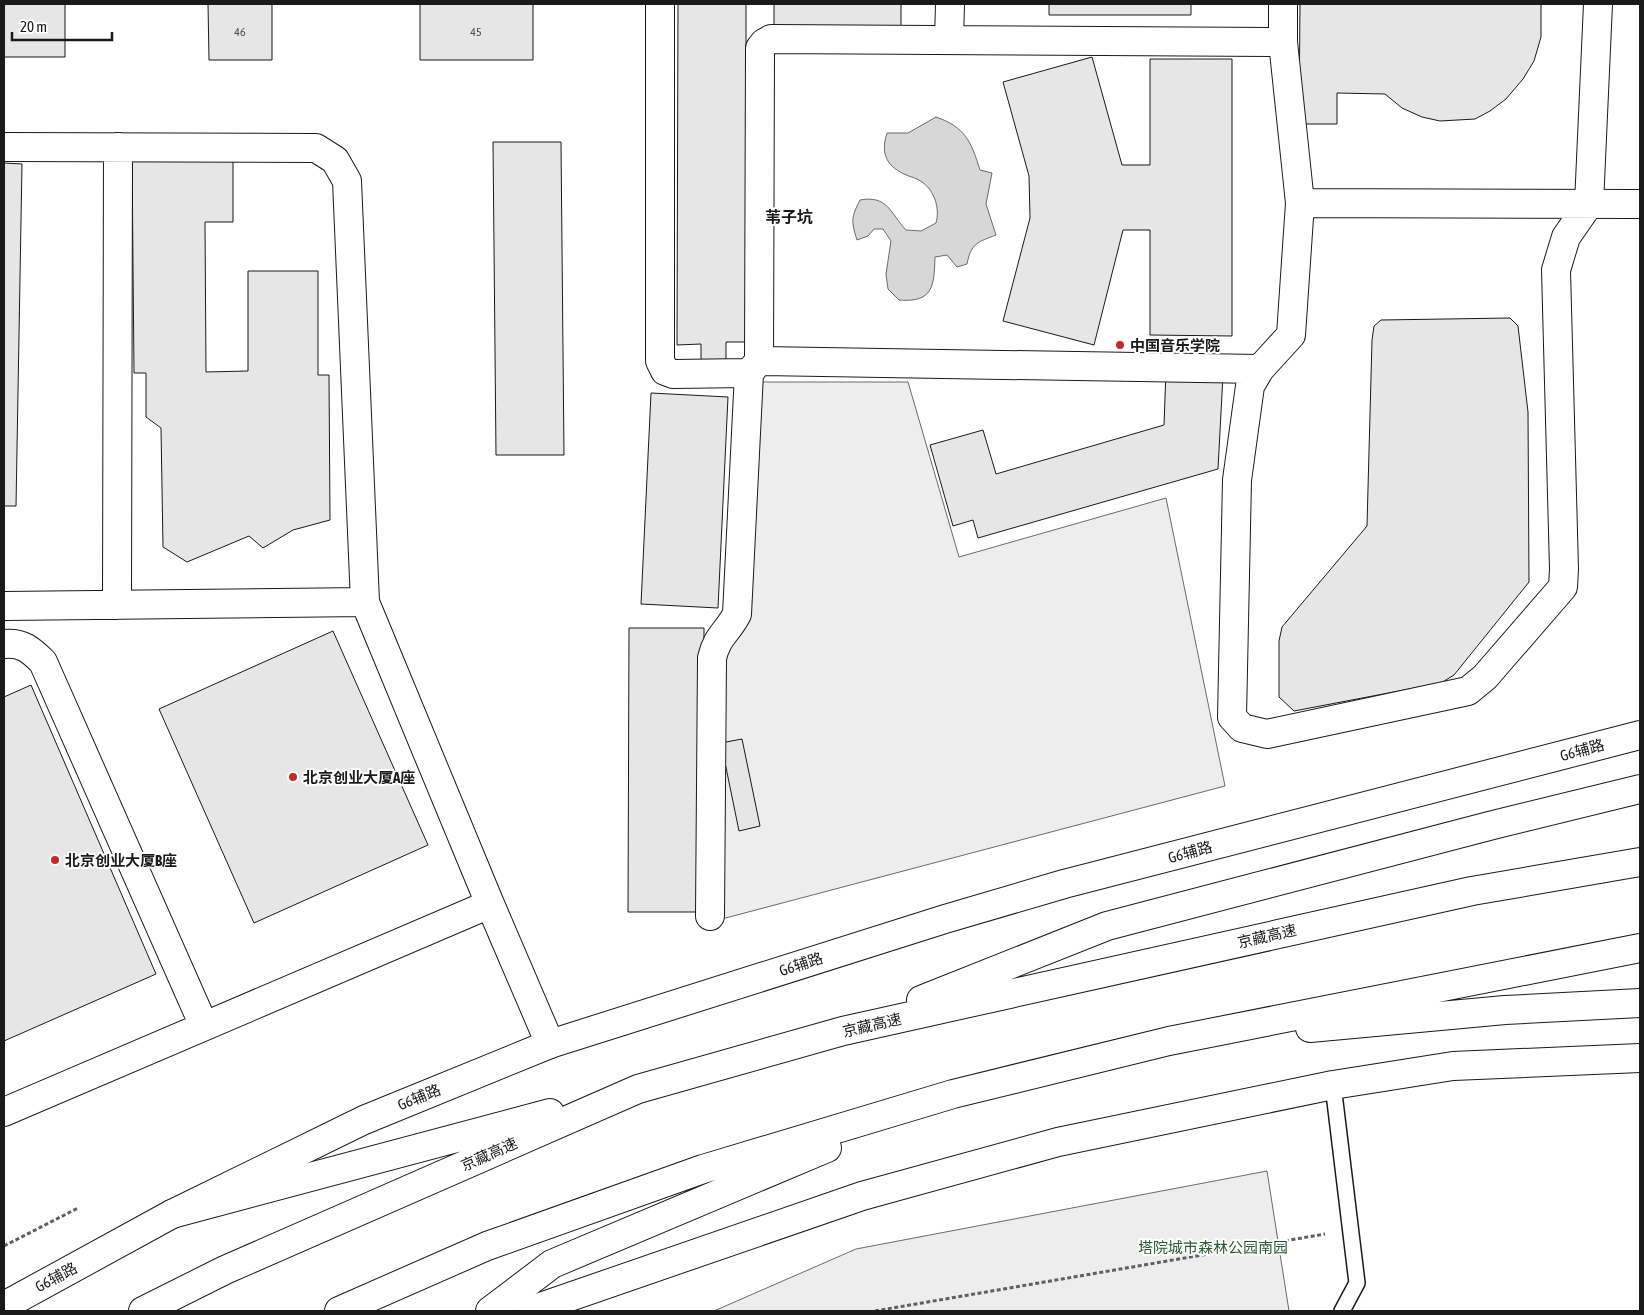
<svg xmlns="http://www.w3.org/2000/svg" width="1644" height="1315" font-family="'Asap Condensed','Noto Sans SC',sans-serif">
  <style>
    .built { fill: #ededed; stroke: #6a6a6a }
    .water { fill: #d7d7d7; stroke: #6a6a6a }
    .building { fill: #e6e6e6; stroke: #1a1a1a }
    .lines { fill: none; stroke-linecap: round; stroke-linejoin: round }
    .service-casing { stroke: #1a1a1a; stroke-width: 18 }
    .minor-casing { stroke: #1a1a1a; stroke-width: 30 }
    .primary-casing { stroke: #1a1a1a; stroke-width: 30 }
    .motorway-casing { stroke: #1a1a1a; stroke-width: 30 }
    .path { stroke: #5f5f5f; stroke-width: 3; stroke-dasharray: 4 2.5; stroke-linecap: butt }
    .service { stroke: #fff; stroke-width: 15 }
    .minor { stroke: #fff; stroke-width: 28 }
    .primary { stroke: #fff; stroke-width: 28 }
    .motorway { stroke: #fff; stroke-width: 28 }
    .poi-dot { fill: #c62828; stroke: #fff; stroke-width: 2 }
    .labels { text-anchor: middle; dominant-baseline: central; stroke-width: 4; stroke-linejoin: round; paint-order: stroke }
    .number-label { font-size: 12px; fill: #4d4d4d }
    .poi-label { font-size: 15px; font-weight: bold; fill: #1a1a1a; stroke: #fff; text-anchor: start }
    .street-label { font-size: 15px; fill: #1a1a1a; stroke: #fff }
    .park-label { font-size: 15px; fill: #2b5a34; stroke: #fff }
    .neighbourhood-label { font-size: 16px; font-weight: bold; fill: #1a1a1a; stroke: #fff }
  </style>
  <rect width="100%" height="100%" fill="#fff"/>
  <path class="built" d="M 757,382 L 908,382 L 959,557 L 1166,498 L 1225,786 L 718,920 L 720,656 L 745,629 Z
    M 1267,1171 L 1289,1311 L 714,1311 L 856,1249 Z"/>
  <path class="water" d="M 936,117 C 965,127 971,141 980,170 L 992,173 L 986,204 L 996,235 C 978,242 971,243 967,264 L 957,267 L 947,255 L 935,257 C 934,285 934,303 899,300 L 888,289 L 886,274 L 891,241 L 883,229 L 874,229 L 868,236 L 857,240 C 851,221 851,218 860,200 C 888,195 890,213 906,230 L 921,231 L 936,223 C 940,209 935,191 922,182 C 917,178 910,177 904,174 C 885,165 881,152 887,133 L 908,133 Z"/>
  <path class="building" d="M 4,4 L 65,4 L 65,57 L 4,57 Z
    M 208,4 L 272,4 L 272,60 L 209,60 Z
    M 420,4 L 533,4 L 533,60 L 420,60 Z
    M 678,4 L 746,4 L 746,342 L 726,342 L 726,361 L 701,361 L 701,344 L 677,345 Z
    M 774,4 L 901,4 L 901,30 L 774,30 Z
    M 1049,4 L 1191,4 L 1191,15 L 1049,15 Z
    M 1300,4 L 1541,4 L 1541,37 L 1534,61 L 1523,79 L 1506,99 L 1490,111 L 1475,119 L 1440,121 L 1422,117 L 1402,108 L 1385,94 L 1337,93 L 1337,124 L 1299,124 Z
    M 1092,57 L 1122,165 L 1150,165 L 1150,59 L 1232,59 L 1232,336 L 1150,335 L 1150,230 L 1123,230 L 1094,345 L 1003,321 L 1030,218 L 1029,176 L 1003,82 Z
    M 493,142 L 561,142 L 564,455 L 496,455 Z
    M 132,157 L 233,157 L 233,222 L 205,222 L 206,372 L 248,371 L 248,271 L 318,271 L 318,375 L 329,375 L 330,520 L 293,530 L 263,548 L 249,536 L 187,562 L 163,547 L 161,428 L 146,417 L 146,373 L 134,373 Z
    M 4,163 L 22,164 L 16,506 L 4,506 Z
    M 1510,318 L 1518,326 L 1528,412 L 1529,582 L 1454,675 L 1441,683 L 1294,711 L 1279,697 L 1279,641 L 1282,627 L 1367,526 L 1372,340 L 1374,326 L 1381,320 Z
    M 1166,371 L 1223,375 L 1218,469 L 978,538 L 973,520 L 953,526 L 930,445 L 983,430 L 996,474 L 1164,425 Z
    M 651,393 L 728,397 L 718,608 L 641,604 Z
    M 629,628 L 704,628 L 703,912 L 628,912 Z
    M 333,631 L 428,845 L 254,923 L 159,709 Z
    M 31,685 L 156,974 L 4,1041 L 4,697 Z
    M 742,739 L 760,826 L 739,831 L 721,743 Z"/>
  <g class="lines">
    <g class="service-casing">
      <path id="service" d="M 1333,1085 L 1357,1283 L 1342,1311"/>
    </g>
    <g class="minor-casing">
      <path id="minor" d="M 660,4 L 660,361 L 665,371 L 673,374 L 749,373
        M 1283,4 L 1283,42 L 1300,203 L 1291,335 L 1260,369 L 1250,386 L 1237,480 L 1232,717 L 1242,728 L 1267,734 L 1468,691 L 1485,677 L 1563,587 L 1564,569 L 1556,270 L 1566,237 L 1589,204 L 1598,4
        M 949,40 L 950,4
        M 4,147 L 316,148 L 335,160 L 347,181 L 365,602
        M 1300,203 L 1640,204
        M 759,361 L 1260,369
        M 117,605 L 118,147
        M 4,606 L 365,602 L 490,904
        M 4,644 C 22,642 31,650 43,662 L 204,1026
        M 710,916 L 712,658 C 717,636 727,633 737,614 L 749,373 L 759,361 L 760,48 L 764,43 L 771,39 L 1283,42
        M 4,1112 L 490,904 L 550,1044"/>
    </g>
    <g class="primary-casing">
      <path id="primary" d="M 4,1306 L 172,1214 L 364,1120 L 550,1044 L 945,919 L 1064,884 L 1640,735
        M 529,1311 L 862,1196 L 1058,1142 L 1333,1085 L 1453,1066 L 1640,1058"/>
    </g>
    <g class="motorway-casing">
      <path id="motorway" d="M 921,1000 L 1107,926 L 1493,825 L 1640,789
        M 1310,1028 L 1505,1010 L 1640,1003
        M 172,1214 L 550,1113
        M 143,1311 L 225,1270 L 638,1089 L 843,1031 L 1472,891 L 1640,862
        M 339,1311 L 487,1246 L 703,1169 L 953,1094 L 1169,1041 L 1640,948
        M 490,1311 L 552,1264 L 827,1148"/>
    </g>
    <path class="path" d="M 4,1246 L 78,1208
      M 875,1311 L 1325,1234"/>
    <use href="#service" class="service"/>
    <use href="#minor" class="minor"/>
    <use href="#primary" class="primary"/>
    <use href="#motorway" class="motorway"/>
  </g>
  <g class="poi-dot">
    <circle cx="1120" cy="345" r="5"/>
    <circle cx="293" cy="777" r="5"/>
    <circle cx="55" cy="860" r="5"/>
  </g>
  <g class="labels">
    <g class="number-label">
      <text x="240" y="32">46</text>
      <text x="476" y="32">45</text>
    </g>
    <g class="poi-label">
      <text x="1130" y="345">中国音乐学院</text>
      <text x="303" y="777">北京创业大厦A座</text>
      <text x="65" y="860">北京创业大厦B座</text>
    </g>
    <g class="street-label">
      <text transform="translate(1582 750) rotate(-15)">G6辅路</text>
      <text transform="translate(1190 852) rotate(-15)">G6辅路</text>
      <text transform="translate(1267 936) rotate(-13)">京藏高速</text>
      <text transform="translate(801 964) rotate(-18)">G6辅路</text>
      <text transform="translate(872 1025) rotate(-13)">京藏高速</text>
      <text transform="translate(419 1097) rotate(-22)">G6辅路</text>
      <text transform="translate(489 1154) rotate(-24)">京藏高速</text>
      <text transform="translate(56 1277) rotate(-28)">G6辅路</text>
    </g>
    <g class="park-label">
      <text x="1213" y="1247">塔院城市森林公园南园</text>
    </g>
    <g class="neighbourhood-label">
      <text x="789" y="217">苇子坑</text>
    </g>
  </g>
  <rect width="1644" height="1315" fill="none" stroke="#1a1a1a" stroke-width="10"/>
  <path d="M12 32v8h100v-8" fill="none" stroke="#1a1a1a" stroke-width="2.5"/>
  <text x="20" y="32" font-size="15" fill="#1a1a1a" stroke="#ffffff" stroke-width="4" paint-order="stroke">20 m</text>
</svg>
